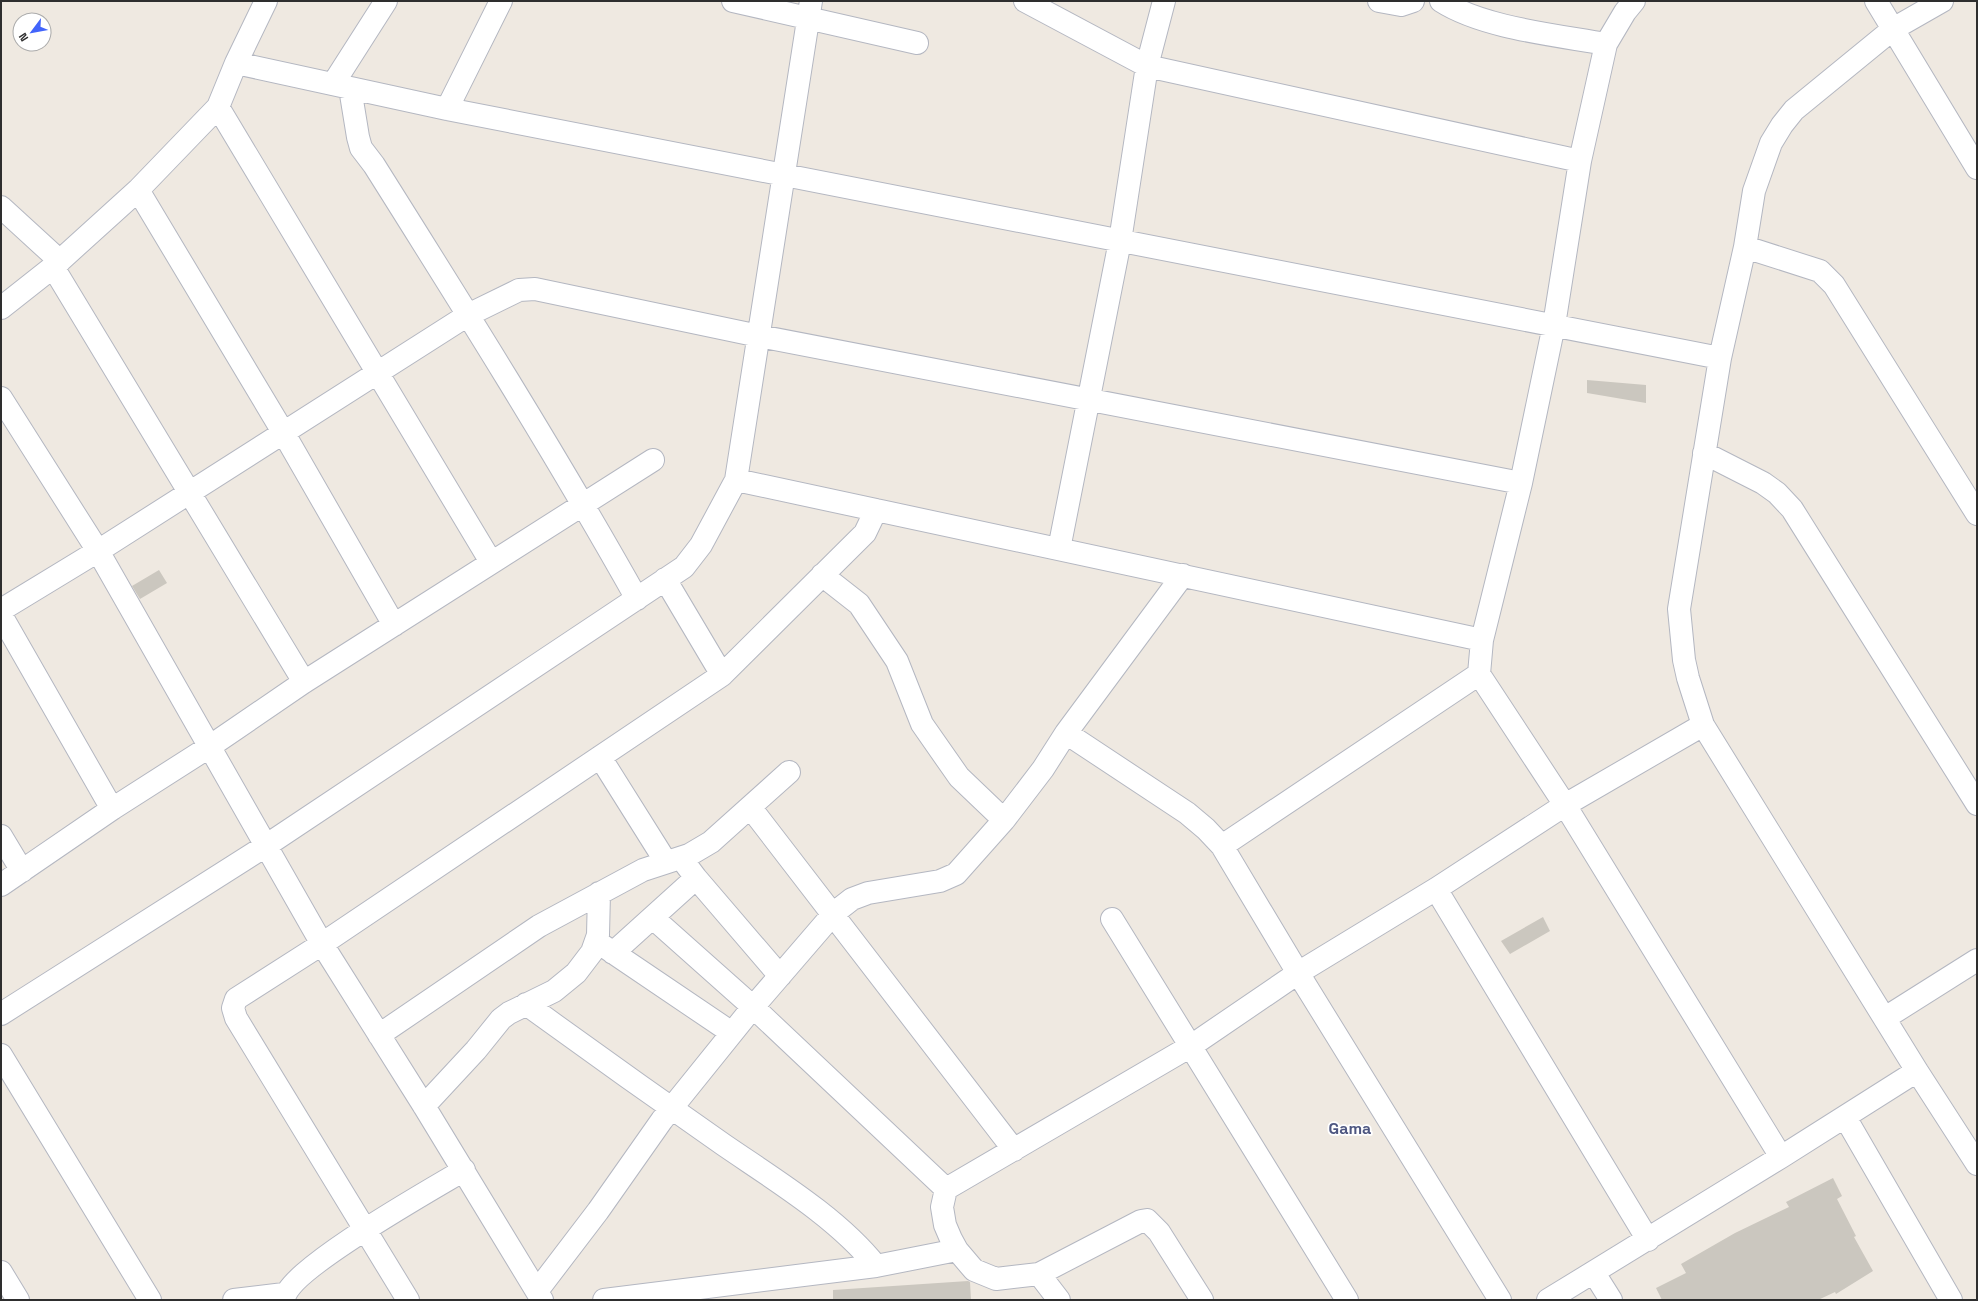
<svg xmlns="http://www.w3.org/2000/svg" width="1978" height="1301" font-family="'Space Grotesk',sans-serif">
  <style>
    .building { fill: #cbc7bf }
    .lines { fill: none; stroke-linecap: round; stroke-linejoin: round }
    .minor-casing { stroke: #b4b7c1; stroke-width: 24 }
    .minor { stroke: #fff; stroke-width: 22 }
    .labels { text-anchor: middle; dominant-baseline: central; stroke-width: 3.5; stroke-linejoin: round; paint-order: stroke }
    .district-label { font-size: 16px; font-weight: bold; fill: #4d5680; stroke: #fff }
  </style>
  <rect width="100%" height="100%" fill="#efe9e1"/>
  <path class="building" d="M 1587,380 L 1646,385 L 1646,403 L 1587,393 Z
    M 159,570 L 167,583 L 140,599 L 132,586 Z
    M 1543,917 L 1550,931 L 1510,954 L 1501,941 Z
    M 1833,1178 L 1842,1196 L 1837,1199 L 1856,1236 L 1854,1237 L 1873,1271 L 1836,1294 L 1835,1292 L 1818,1300 L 1662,1300 L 1656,1288 L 1686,1273 L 1681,1264 L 1735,1233 L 1789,1207 L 1786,1202 Z
    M 968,1281 L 970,1282 L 971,1300 L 833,1300 L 833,1290 Z"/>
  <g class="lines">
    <g class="minor-casing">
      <path id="minor" d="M 733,1 L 917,43
        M 1025,1 L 1147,66 L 1580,161
        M 1379,1 L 1401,5 L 1413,1
        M 1441,1 C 1483,28 1556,35 1606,44
        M 1634,1 L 1625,12 L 1606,44 L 1580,161 L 1554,325 L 1521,483 L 1482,640 L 1479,674 L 1565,805 L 1781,1157
        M 1876,1 L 1977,168
        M 1942,1 L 1893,29 L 1794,110 L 1782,125 L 1771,143 L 1754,191 L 1745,247 L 1720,358 L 1679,609 L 1684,660 L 1688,678 L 1703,725 L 1917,1071 L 1977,1164
        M 236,63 L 447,109 L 1720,358
        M 333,84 L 386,1
        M 350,88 L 358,137 L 361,148 L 374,165 C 464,308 554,451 637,599
        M 218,107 L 491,562
        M 447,109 L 501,1
        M 138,190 L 283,432 L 394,625
        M 1,207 L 60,261
        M 1745,247 L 1820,271 L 1834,285 L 1977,514
        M 53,267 L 304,682
        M 1,308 L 53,267 L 138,190 L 218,107 L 236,63 L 266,1
        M 1,398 L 98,551 L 322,944 L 424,1106 L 542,1300
        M 1704,453 L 1763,483 L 1777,493 L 1792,509 L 1977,804
        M 736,480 L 1482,640
        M 1059,549 L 1120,241 L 1147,66 L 1164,1
        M 822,575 L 859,604 L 897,661 L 922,724 L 959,777 L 1004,820
        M 665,579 L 722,675
        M 1,610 L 98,551 L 468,315 L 519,290 L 535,289 L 759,336 L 1521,483
        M 1,615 L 112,809
        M 1066,733 L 1187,813 L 1206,829 L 1222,846 L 1298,973 L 1500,1300
        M 600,757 L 666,862
        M 750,807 L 1014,1150
        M 1,836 L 22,871
        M 1222,846 L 1479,674
        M 681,858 L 696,878 L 780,976
        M 1,885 L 112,809 L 209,747 L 304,682 L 653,460
        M 1436,889 L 1648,1240
        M 653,918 L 753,1007 L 946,1189
        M 1112,919 L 1347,1300
        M 596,941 L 732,1033
        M 613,953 L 696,878
        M 526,1004 C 592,1052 658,1099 724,1145 C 775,1180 838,1218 876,1266
        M 1,1014 L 267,845 L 684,567 L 701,545 L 736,480 L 811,1
        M 1885,1018 L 1977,960
        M 379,1035 L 539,926 L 643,870 L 689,855 L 711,842 L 789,772
        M 1,1055 L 150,1300
        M 424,1106 L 476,1050 L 501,1019 L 509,1013 L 554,991 L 576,973 L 592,952 L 598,935 L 599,893
        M 1845,1117 L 1951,1300
        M 1,1272 L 18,1300
        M 1594,1273 L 1611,1300
        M 1039,1274 L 1059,1300
        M 537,1291 L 598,1211 L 662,1120 L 753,1007 L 834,913 L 852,899 L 868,893 L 940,881 L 956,874 L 1004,820 L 1043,769 L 1066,733 L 1183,575
        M 234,1300 L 284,1294
        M 284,1300 C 287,1270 434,1188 464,1170
        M 408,1300 L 236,1018 L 233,1008 L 236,999 L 322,944 L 722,675 L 865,533 L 876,510
        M 604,1300 L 876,1266 L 957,1250
        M 1202,1300 L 1159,1232 L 1147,1220 L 1141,1221 L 1039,1274 L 996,1279 L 974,1270 L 957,1250 L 951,1239 L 945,1225 L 942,1207 L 946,1189 L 1191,1046 L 1298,973 L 1436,889 L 1565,805 L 1703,725
        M 1548,1300 L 1781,1157 L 1917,1071"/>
    </g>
    <use href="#minor" class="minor"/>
  </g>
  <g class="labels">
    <g class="district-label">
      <text x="1350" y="1128">Gama</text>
    </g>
  </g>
  <rect width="1978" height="1301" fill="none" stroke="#2e2e2e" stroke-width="4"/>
  <g transform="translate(32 32) rotate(238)"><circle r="19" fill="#ffffff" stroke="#ababab"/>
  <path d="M0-3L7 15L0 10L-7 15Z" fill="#4264fb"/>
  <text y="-6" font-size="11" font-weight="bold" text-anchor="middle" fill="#2e2e2e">N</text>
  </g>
</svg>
